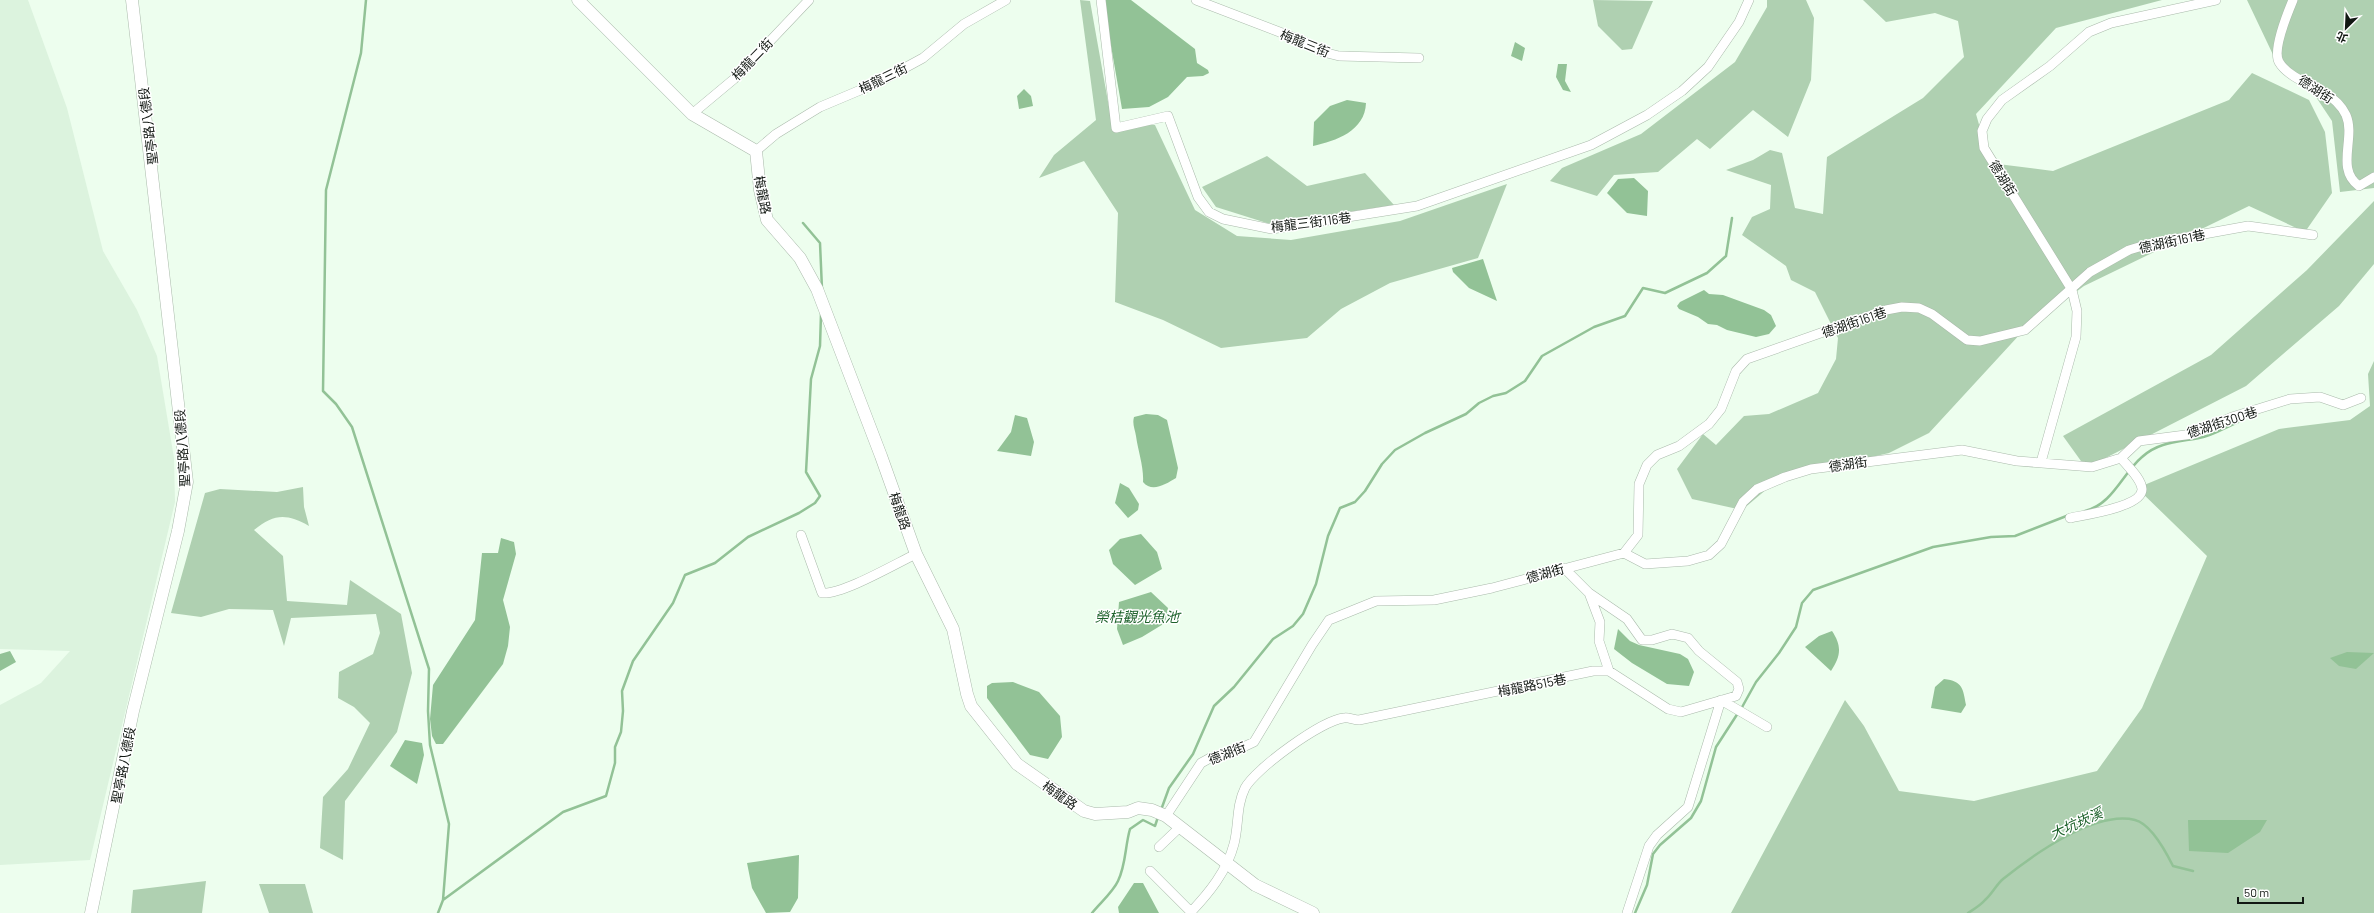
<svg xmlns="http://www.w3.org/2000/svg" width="2374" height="913" font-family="Barlow,'Noto Sans TC',sans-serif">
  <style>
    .built { fill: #dcf3de }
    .green { fill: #afd0b1 }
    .water { fill: #92c296 }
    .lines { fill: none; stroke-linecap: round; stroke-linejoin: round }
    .stream { stroke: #92c296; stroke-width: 2.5 }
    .minor-casing { stroke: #aabaab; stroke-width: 10 }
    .tertiary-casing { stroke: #aabaab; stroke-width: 13 }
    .minor { stroke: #fff; stroke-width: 9 }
    .tertiary { stroke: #fff; stroke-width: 12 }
    .labels { text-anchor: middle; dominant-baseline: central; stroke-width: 3; stroke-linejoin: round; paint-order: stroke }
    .street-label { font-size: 13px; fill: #121813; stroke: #fff }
    .water-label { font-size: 14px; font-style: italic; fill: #1e622c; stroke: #fff }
  </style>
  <rect width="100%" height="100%" fill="#edfeee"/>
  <path class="built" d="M 0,0 L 28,0 L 67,108 L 103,251 L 137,310 L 157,356 L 174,458 L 175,502 L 90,860 L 0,865 L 0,705 L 41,683 L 70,651 L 0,649 Z"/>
  <path class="green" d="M 1080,0 L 1090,1 L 1112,124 L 1155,125 L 1195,210 L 1237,236 L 1291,240 L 1400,221 L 1507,184 L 1478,258 L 1390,283 L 1341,309 L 1307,338 L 1221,348 L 1163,320 L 1115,302 L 1118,213 L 1084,161 L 1039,178 L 1054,155 L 1096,120 Z
    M 1593,0 L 1653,1 L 1632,49 L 1622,50 L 1598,26 Z
    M 1767,0 L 1806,0 L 1814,18 L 1811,80 L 1788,137 L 1753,110 L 1710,149 L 1697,139 L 1658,172 L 1614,175 L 1597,196 L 1550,181 L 1562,168 L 1641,134 L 1735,62 L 1767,7 Z
    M 1863,0 L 2162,0 L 2056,28 L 1976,114 L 1990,163 L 2053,171 L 2229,100 L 2252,73 L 2309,100 L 2325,132 L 2332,193 L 2305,232 L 2249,206 L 2084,286 L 2022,332 L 1929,433 L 1889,453 L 1780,478 L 1742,510 L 1692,499 L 1677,469 L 1703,434 L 1716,445 L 1744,416 L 1769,414 L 1818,393 L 1836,359 L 1838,338 L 1815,292 L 1791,280 L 1786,266 L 1742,235 L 1752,217 L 1770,209 L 1771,185 L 1726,170 L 1753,160 L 1770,150 L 1782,153 L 1795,208 L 1823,214 L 1827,157 L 1923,98 L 1964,57 L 1958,21 L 1935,13 L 1886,22 Z
    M 2247,0 L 2374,0 L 2374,188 L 2340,192 L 2332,121 L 2302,76 L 2276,61 Z
    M 1267,156 L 1307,186 L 1365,173 L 1394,205 L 1270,224 L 1216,207 L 1202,187 Z
    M 2374,201 L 2374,264 L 2339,306 L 2246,386 L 2086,468 L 2063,436 L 2211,355 L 2307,270 Z
    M 2374,361 L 2374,913 L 1731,913 L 1845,700 L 1864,726 L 1899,791 L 1974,801 L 2097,771 L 2142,708 L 2207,556 L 2137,488 L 2279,429 L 2350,420 L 2370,406 L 2368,374 Z
    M 303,487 L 304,507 L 309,526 C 286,513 274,514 254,530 L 283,556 L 287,601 L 347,605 L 350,580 L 401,614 L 412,673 L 397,732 L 345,801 L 343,860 L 320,848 L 323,797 L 348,769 L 370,723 L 354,707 L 338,698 L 339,672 L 373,654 L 380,633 L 376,614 L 291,618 L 284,646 L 273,610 L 229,609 L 201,617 L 171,613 L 205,493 L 220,489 L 277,492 Z
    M 206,881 L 202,913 L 131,913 L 133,890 Z
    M 259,884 L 305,884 L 313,913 L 269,913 Z"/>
  <path class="water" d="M 1103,0 L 1131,0 L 1195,49 L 1197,63 L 1208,70 L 1209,73 L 1203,76 L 1187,77 L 1168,97 L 1149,107 L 1122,109 Z
    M 1515,42 L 1525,48 L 1522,61 L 1511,56 Z
    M 1558,64 L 1567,64 L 1565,81 L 1571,92 L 1563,90 L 1556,77 Z
    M 1024,89 L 1031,96 L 1033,106 L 1019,109 L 1017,96 Z
    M 1347,100 L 1366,103 C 1365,131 1336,141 1313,146 L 1314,122 L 1330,106 Z
    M 1634,178 L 1648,191 L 1647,216 L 1627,213 L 1607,193 L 1618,179 Z
    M 1483,259 L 1497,301 L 1469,288 L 1453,272 L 1452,268 Z
    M 1704,290 L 1709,294 L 1723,295 L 1764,310 L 1771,315 L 1776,326 L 1769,334 L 1756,337 L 1727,330 L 1717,325 L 1708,324 L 1698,317 L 1679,309 L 1677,306 L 1680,302 Z
    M 1146,414 L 1158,415 L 1167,420 L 1178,468 L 1176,478 C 1166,484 1152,493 1143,482 C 1144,467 1138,451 1136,436 C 1135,429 1132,424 1134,417 Z
    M 1015,415 L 1027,418 L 1034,442 L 1031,456 L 997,451 L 1011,432 Z
    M 1120,483 L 1129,488 L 1139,504 L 1138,510 L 1128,518 L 1115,503 Z
    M 1141,534 L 1157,552 L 1162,569 L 1135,585 L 1113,564 L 1109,550 L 1120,539 Z
    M 501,538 L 514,542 L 516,554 L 503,600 L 510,627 L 508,646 L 503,664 L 443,744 L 436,744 L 432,736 L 430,719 L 433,685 L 475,620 L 482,553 L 498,553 Z
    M 1151,592 L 1168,608 L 1165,623 L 1142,637 L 1123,645 L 1117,629 L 1119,602 Z
    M 1618,629 L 1630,641 L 1639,645 L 1680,654 L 1688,659 L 1694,672 L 1689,686 L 1667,684 L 1632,663 L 1614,649 Z
    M 1832,631 C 1842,646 1841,656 1831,671 L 1805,647 L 1819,636 Z
    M 10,651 L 16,662 L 0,671 L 0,654 Z
    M 2347,652 L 2374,653 L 2356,669 L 2339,666 L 2330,658 Z
    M 1944,679 C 1963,681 1963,689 1966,705 L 1961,713 L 1931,708 L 1935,687 Z
    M 1013,682 L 1039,692 L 1060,716 L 1062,737 L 1048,759 L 1030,755 L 987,698 L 987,686 L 992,683 Z
    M 405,740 L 422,743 L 424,755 L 417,784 L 390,766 Z
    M 2188,820 L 2267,820 L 2260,832 L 2228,853 L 2189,851 Z
    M 799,855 L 798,898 L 790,912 L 766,913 L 752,888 L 747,863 Z
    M 1134,883 L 1143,883 L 1159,913 L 1119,913 L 1118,907 Z"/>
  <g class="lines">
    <path class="stream" d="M 366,0 L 361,53 L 326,190 L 323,391 L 336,404 L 352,427 L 429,669 L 428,711 L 430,745 L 449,824 L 443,900 L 438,913
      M 803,223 L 820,243 L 822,289
      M 2085,511 C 2113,504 2122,474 2142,457 C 2158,442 2178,442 2199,438 C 2212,436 2226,427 2238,422
      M 1741,709 L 1756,682 L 1779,653 L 1796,627 L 1802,603 L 1813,590 L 1933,547 L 1991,537 L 2015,536 L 2069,515
      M 1161,810 L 1169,788 L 1193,754 L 1214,706 L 1234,687 L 1273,639 L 1293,626 L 1303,614 L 1316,584 L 1328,536 L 1340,508 L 1355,502 L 1365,491 L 1382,464 L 1395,450 L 1425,433 L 1466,414 L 1479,403 L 1493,396 L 1506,393 L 1525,381 L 1542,356 L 1594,327 L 1625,316 L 1643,288 L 1665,293 L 1707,273 L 1726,256 L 1732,218
      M 443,900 L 563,812 L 606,796 L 615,763 L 615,747 L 621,732 L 623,711 L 622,691 L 633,661 L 673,603 L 685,575 L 715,563 L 748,537 L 799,513 L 815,503 L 820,496 L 806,472 L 811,379 L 820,346 L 821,314
      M 1092,913 C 1100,903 1113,892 1118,881 C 1126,865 1125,846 1130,829 L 1143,820 L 1155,826 L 1158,817
      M 1635,913 L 1647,885 L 1653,854 L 1660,845 L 1691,818 L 1701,801 L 1716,747 L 1738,713
      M 1968,913 C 1974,909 1981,905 1985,900 C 1992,894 1996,885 2003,879 C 2033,855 2095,810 2135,820 C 2151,824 2166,852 2173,866 L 2193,871"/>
    <g class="minor-casing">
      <path id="minor" d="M 1101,0 L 1116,128 L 1168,116 L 1198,197 L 1209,212 L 1223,219 L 1272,229 L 1417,206 L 1591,145 L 1647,115 L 1682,91 L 1708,67 L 1739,22 L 1749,0
        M 1196,0 L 1303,41 L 1323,52 L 1339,56 L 1419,58
        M 2293,0 C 2288,12 2272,50 2279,62 C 2287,76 2309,84 2322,91 C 2332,97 2341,104 2346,115 C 2356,138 2335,169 2359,186 L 2374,177
        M 692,114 L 734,79 L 809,0
        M 756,151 L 776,134 L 820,107 L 877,83 L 923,58 L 964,24 L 1006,0
        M 2041,462 L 2076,337 L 2077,311 L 2072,290 L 1984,148 L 1982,131 L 1987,119 L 2002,100 L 2050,66 L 2089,32 L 2111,23 L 2216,0
        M 2070,518 C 2083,515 2143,507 2142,489 C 2141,478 2128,467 2121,458
        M 801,535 L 822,593 C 842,595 895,564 916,554
        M 1624,553 L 1638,535 L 1639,484 L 1647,465 L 1657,455 L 1679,446 L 1709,424 L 1721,409 L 1736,371 L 1747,359 L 1886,310 L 1902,307 L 1919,308 L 1932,314 L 1967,340 L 1980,341 L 2025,330 L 2090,272 L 2129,250 L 2149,244 L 2248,226 L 2313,235
        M 1589,593 L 1600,622 L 1599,641 L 1609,671
        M 1166,816 L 1201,763 L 1212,757 L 1237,750 L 1254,742 L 1312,645 L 1329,620 L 1376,601 L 1434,600 L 1492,588 L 1624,553 L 1645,564 L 1688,561 L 1709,555 L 1721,544 L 1743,502 L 1757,489 L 1785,477 L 1811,469 L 1962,450 L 2017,461 L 2092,467 L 2121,458 L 2139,441 L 2193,434 L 2232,417 L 2290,399 L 2320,397 L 2343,405 L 2361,398
        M 1159,847 L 1180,827
        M 1150,871 L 1192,913
        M 1190,913 C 1209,893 1227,871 1234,844 C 1239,825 1236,806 1245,788 C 1255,769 1322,720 1344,718 C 1348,717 1354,720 1359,720 L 1593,671 L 1609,671 L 1668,709 L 1681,712 L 1736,696 L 1739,689 L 1737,682 L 1699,651 L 1688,638 L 1672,634 L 1652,640 L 1642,640 L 1627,619 L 1589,593 L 1564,568
        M 1627,913 L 1649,846 L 1657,835 L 1688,807 L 1721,700 L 1767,727"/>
    </g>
    <g class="tertiary-casing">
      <path id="tertiary" d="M 578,0 L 692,114 L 756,151 L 760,190 L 767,220 L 800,258 L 817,289 L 881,456 L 916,554 L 953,629 L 967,694 L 971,706 L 1017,764 L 1084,811 L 1095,814 L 1128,812 L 1138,808 L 1152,810 L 1166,816 L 1255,885 L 1313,913
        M 91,913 L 133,711 L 178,531 L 187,482 L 132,0"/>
    </g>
    <use href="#minor" class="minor"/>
    <use href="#tertiary" class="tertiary"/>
  </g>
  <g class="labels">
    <g class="street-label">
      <text transform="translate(1305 43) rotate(22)">梅龍三街</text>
      <text transform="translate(752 59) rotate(-46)">梅龍二街</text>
      <text transform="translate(883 78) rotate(-26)">梅龍三街</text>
      <text transform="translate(2316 89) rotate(33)">德湖街</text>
      <text transform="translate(148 126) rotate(-97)">聖亭路八德段</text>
      <text transform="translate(2003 178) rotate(58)">德湖街</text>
      <text transform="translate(763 195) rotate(79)">梅龍路</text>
      <text transform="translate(1311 222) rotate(-7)">梅龍三街116巷</text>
      <text transform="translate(2172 241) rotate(-12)">德湖街161巷</text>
      <text transform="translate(1854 322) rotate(-19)">德湖街161巷</text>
      <text transform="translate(2222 422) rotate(-18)">德湖街300巷</text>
      <text transform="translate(182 448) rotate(-94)">聖亭路八德段</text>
      <text transform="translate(1848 464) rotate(-8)">德湖街</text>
      <text transform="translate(900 511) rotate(71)">梅龍路</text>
      <text transform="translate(1545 573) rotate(-15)">德湖街</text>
      <text transform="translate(1532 685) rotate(-11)">梅龍路515巷</text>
      <text transform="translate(1227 753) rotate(-21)">德湖街</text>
      <text transform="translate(123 765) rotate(-79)">聖亭路八德段</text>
      <text transform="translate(1060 795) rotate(35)">梅龍路</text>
    </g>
    <g class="water-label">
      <text x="1138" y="616">榮桔觀光魚池˙</text>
      <text transform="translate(2076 823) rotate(-24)">大坑崁溪</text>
    </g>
  </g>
  <g transform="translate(2346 28) rotate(204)" stroke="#ffffff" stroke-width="3" paint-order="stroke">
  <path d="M0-3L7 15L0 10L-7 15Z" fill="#121813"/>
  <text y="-6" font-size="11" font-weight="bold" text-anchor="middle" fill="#121813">北</text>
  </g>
  <path d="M2238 897v6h65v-6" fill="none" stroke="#121813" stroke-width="2"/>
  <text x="2244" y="897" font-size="12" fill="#121813" stroke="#ffffff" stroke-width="3" paint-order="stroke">50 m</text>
</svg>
